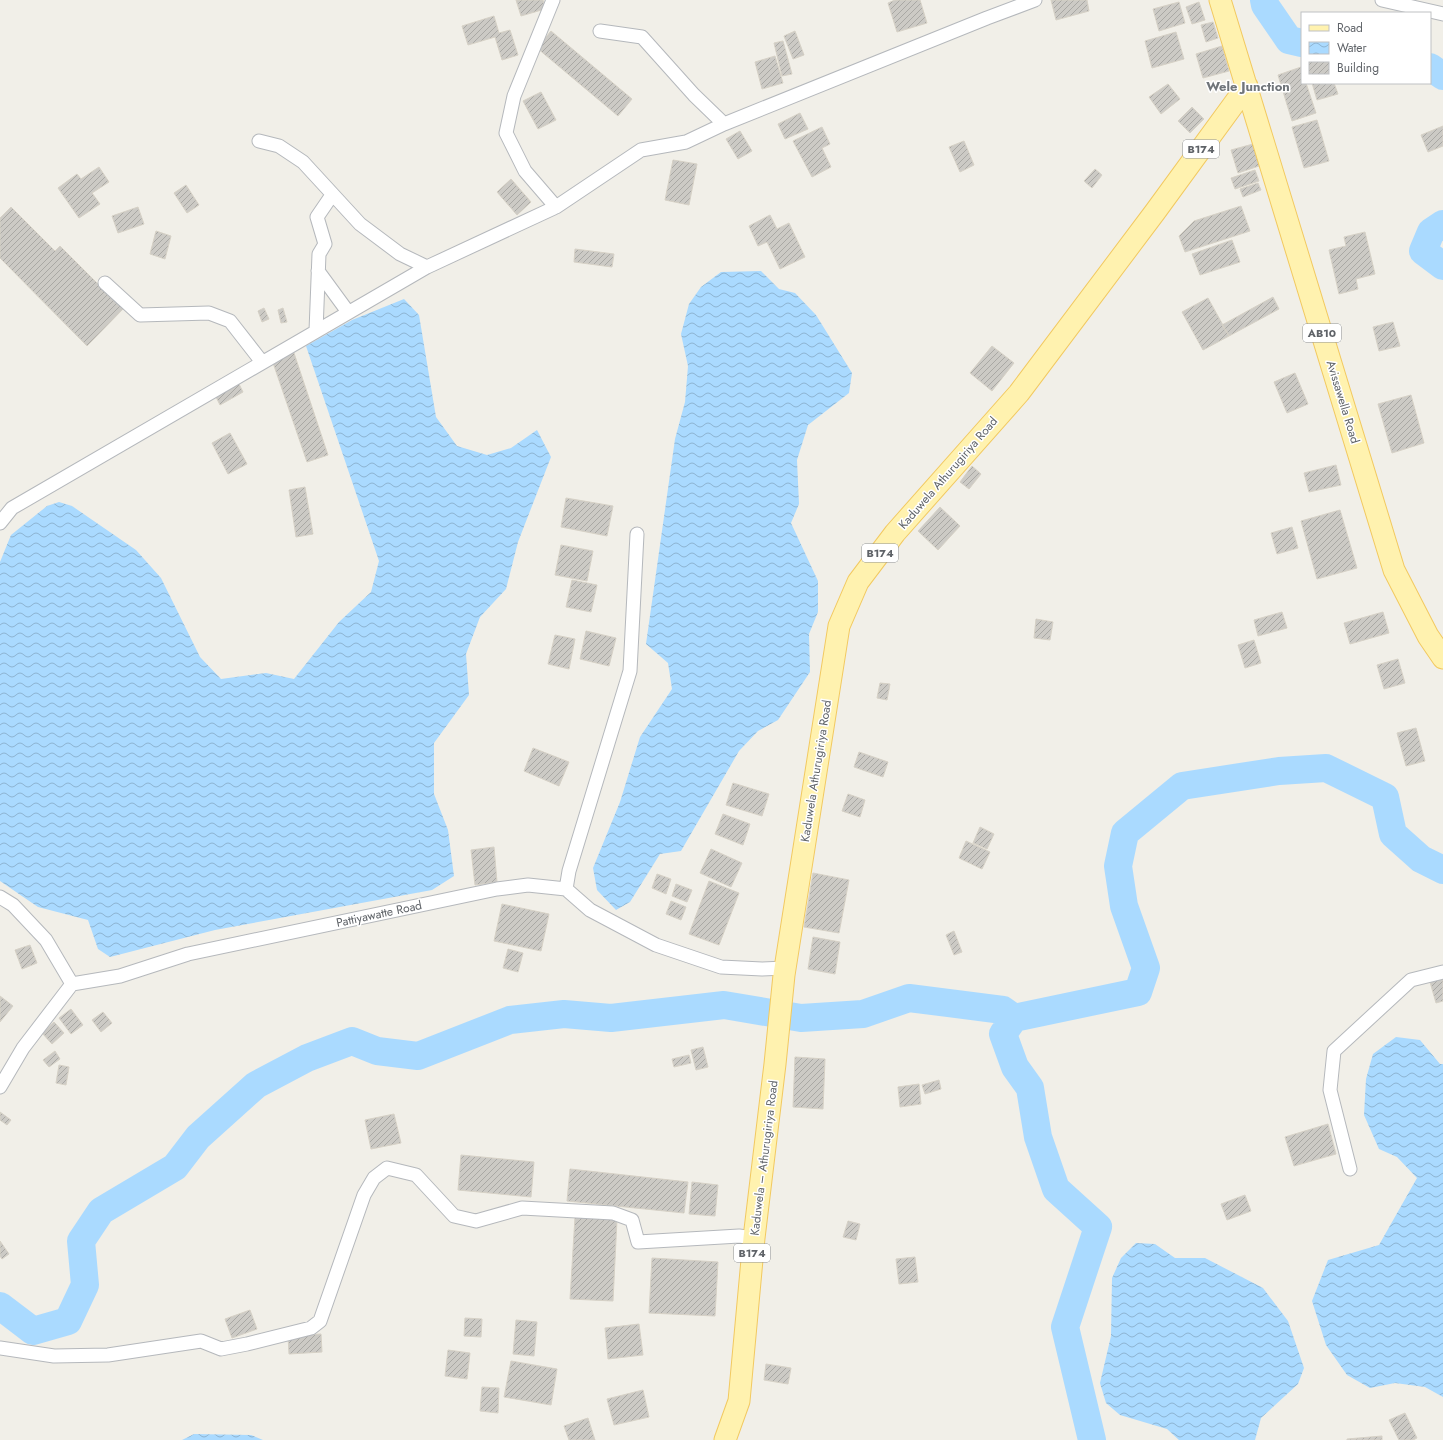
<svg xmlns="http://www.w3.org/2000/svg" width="1443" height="1440" font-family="Jost,sans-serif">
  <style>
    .water { fill: url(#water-waves) }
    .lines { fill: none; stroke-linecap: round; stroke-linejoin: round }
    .river { stroke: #aadaff; stroke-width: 28 }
    .building { fill: url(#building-hatch); stroke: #d6d1c6 }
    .street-casing { stroke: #b5b8bc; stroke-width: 15 }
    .primary-casing { stroke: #f2c960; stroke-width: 23 }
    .street { stroke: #fff; stroke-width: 13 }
    .primary { stroke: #fff2af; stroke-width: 21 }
    .labels { text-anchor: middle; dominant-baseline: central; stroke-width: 3; stroke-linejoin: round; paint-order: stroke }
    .shield { fill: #fff; stroke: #8f9295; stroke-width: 1 }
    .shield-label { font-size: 11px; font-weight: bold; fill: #5f6368 }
    .street-label { font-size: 12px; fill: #5f6368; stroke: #fff }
    .neighbourhood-label { font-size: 13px; font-weight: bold; fill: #70757a; stroke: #fff }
  </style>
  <defs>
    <pattern id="water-waves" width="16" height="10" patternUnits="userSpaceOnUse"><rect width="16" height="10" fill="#aadaff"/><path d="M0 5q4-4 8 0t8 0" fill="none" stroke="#8eb4d2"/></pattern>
    <pattern id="building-hatch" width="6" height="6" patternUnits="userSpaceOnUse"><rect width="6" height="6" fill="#cccac5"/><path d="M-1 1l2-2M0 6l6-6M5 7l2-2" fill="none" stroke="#a9a8a4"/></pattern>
  </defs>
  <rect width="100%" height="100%" fill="#f1efe8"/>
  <path class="water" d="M 761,271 L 779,289 L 795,293 L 816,315 L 852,373 L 849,393 L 808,425 L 797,460 L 799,504 L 791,523 L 818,581 L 818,612 L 809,634 L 810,672 L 778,720 L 758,731 L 739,751 L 681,851 L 660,854 L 630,902 L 616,910 L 597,890 L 593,868 L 620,802 L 640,737 L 672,689 L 668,663 L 646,644 L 675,439 L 685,402 L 688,366 L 681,334 L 689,304 L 701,287 L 721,272 Z
    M 404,299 L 419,315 L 436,417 L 457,446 L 487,455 L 511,448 L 537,430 L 551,457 L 518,542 L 506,589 L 480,617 L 466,654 L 469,695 L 434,743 L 434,794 L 448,830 L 454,876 L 432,890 L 215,930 L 110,957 L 98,949 L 88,920 L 38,907 L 0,881 L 0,562 L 11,535 L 47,506 L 59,502 L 72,506 L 136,550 L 161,578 L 200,657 L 221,679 L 266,673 L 294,679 L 339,622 L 371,592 L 379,561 L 306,346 L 352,320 Z
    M 1396,1037 L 1420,1040 L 1440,1064 L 1443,1064 L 1443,1397 L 1425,1387 L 1395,1383 L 1370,1388 L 1347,1375 L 1326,1345 L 1312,1301 L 1328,1260 L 1379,1245 L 1417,1178 L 1397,1157 L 1379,1149 L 1364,1115 L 1366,1079 L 1373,1054 Z
    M 1136,1243 L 1155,1244 L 1175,1258 L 1205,1258 L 1263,1288 L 1288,1321 L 1304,1368 L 1298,1384 L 1261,1418 L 1255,1440 L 1179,1440 L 1167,1429 L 1120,1415 L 1106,1403 L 1100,1383 L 1111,1336 L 1112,1278 L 1121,1258 Z
    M 194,1434 L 251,1435 L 263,1440 L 182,1440 Z"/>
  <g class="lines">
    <path class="river" d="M 1264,0 L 1265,5 L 1289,40 L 1302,43
      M 1430,67 L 1443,76
      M 1443,224 L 1431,232 L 1423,251 L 1443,266
      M 0,1306 L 33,1331 L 68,1321 L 85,1285 L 81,1241 L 101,1211 L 175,1167 L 198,1137 L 256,1085 L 307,1058 L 352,1041 L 377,1051 L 418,1056 L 510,1020 L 564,1014 L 611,1018 L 724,1005 L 801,1018 L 863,1014 L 909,998 L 1003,1010 L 1014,1018
      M 1092,1440 L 1065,1327 L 1098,1227 L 1056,1189 L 1038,1137 L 1030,1088 L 1015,1067 L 1003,1034 L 1014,1018 L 1138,992 L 1146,968 L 1124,906 L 1118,866 L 1125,833 L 1182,786 L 1279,771 L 1326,768 L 1385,797 L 1393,834 L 1421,859 L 1443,870"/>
  </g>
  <path class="building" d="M 516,0 L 543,0 L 545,9 L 521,16 Z
    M 895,0 L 920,0 L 927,23 L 897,32 L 888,3 Z
    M 1051,0 L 1087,0 L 1089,11 L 1056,20 Z
    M 1179,2 L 1185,23 L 1159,31 L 1153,9 Z
    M 1199,2 L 1205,20 L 1192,24 L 1186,7 Z
    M 494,16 L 499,33 L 510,30 L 518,55 L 502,60 L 495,37 L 468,45 L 462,26 Z
    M 1213,22 L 1218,38 L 1206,42 L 1201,25 Z
    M 551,31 L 632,99 L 618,116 L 537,48 Z
    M 795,31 L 804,55 L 793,59 L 784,36 Z
    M 1176,32 L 1184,59 L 1152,68 L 1145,41 Z
    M 783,41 L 792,74 L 782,76 L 774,43 Z
    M 1222,46 L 1229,71 L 1203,78 L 1196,54 Z
    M 775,56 L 783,83 L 762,89 L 755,62 Z
    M 1301,67 L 1302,83 L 1306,83 L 1316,113 L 1292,121 L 1278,75 Z
    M 1312,83 L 1334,83 L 1338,94 L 1317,100 Z
    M 1168,84 L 1180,99 L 1161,114 L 1149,97 Z
    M 541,92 L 556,120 L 538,129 L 523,101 Z
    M 1192,107 L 1204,119 L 1190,133 L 1178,121 Z
    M 800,113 L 808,129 L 785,139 L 778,124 Z
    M 1317,120 L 1329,161 L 1304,168 L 1292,127 Z
    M 1443,126 L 1443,146 L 1428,152 L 1421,135 Z
    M 822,127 L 830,144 L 822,148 L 831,167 L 812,177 L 793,141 Z
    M 740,131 L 752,151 L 738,159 L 726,139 Z
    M 964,141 L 974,165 L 960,172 L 949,147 Z
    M 1253,144 L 1259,166 L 1238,173 L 1231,150 Z
    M 673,160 L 697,164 L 689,205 L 665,200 Z
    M 99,167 L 109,182 L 92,193 L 100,204 L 79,218 L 58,188 L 77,174 L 81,179 Z
    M 1095,169 L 1102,175 L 1092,188 L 1084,181 Z
    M 1255,170 L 1259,181 L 1235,189 L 1231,178 Z
    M 511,179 L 531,202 L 517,215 L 497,192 Z
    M 1258,183 L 1261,190 L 1243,197 L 1240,189 Z
    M 186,185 L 199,205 L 187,213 L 174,193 Z
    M 1241,206 L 1250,231 L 1185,252 L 1179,236 L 1194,221 Z
    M 11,207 L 55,251 L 60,246 L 123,309 L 87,346 L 0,258 L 0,218 Z
    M 138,207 L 144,224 L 118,233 L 112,216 Z
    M 770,215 L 777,229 L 789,223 L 805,257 L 780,269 L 767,242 L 758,246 L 749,226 Z
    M 156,231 L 171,236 L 165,259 L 150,254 Z
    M 1365,232 L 1375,274 L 1356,279 L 1358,289 L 1339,294 L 1329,250 L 1346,246 L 1344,237 Z
    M 1232,240 L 1240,262 L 1200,275 L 1192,254 Z
    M 575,249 L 614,254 L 612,267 L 574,262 Z
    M 1273,297 L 1279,309 L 1229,336 L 1222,325 Z
    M 1208,298 L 1229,336 L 1203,350 L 1182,312 Z
    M 264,308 L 269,319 L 262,322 L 258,311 Z
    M 283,308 L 287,322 L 281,323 L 278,310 Z
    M 1393,322 L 1400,346 L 1379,351 L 1373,327 Z
    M 992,346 L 1014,363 L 992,391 L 970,373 Z
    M 293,350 L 328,455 L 307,462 L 271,357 Z
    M 1295,373 L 1308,404 L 1287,413 L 1274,382 Z
    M 237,380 L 243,392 L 220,405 L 214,393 Z
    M 1411,395 L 1424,443 L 1392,453 L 1378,404 Z
    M 230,433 L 247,464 L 228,474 L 212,443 Z
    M 1336,465 L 1341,485 L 1309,492 L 1304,473 Z
    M 972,466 L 981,474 L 969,489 L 960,482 Z
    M 305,487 L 313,534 L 296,537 L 289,490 Z
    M 566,498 L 613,506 L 607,536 L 561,527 Z
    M 940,507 L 960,526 L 938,550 L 918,531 Z
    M 1340,510 L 1357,568 L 1317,579 L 1301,521 Z
    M 1292,527 L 1298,548 L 1277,554 L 1271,533 Z
    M 561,545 L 593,551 L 587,581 L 555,575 Z
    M 572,580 L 597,585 L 591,612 L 566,607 Z
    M 1282,612 L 1287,628 L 1258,636 L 1254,620 Z
    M 1383,612 L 1389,633 L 1350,644 L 1344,623 Z
    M 1036,619 L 1053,622 L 1050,640 L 1034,638 Z
    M 586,631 L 616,638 L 609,666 L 580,659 Z
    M 555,635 L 575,639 L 569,669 L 548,664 Z
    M 1254,640 L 1261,663 L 1245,668 L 1238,645 Z
    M 1398,659 L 1405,683 L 1384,689 L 1377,665 Z
    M 880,683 L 890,684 L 887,700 L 877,698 Z
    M 1416,728 L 1425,761 L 1406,766 L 1397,733 Z
    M 533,748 L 569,762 L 559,786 L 524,771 Z
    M 859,752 L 888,762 L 883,777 L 854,767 Z
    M 733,783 L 769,794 L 762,816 L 726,805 Z
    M 848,794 L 865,800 L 860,817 L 842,811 Z
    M 723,814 L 750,824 L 743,845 L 715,834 Z
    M 980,827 L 994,834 L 987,849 L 973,843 Z
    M 966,841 L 990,852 L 982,869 L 959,858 Z
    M 494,847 L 497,882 L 475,885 L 471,850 Z
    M 711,849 L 742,863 L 731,887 L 700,873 Z
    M 813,873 L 849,880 L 839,933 L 804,927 Z
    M 657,874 L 671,879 L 666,894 L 652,888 Z
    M 709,881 L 739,893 L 719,945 L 689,934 Z
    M 676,884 L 692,890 L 687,902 L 672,896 Z
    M 671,901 L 686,907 L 681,920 L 666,914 Z
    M 502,904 L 549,914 L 541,951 L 494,941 Z
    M 954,931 L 962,952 L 954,955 L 946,935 Z
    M 813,937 L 840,942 L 835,974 L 808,969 Z
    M 30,945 L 37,963 L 22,969 L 15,950 Z
    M 508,949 L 523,953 L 518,972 L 503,968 Z
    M 1443,978 L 1443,1001 L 1436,1003 L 1430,982 Z
    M 0,996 L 13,1006 L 0,1022 Z
    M 71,1009 L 83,1025 L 71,1034 L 59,1018 Z
    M 103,1012 L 112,1023 L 101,1032 L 92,1020 Z
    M 54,1022 L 64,1033 L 52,1044 L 42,1033 Z
    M 703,1047 L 708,1067 L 696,1070 L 691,1050 Z
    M 55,1051 L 60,1059 L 49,1067 L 43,1060 Z
    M 689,1055 L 691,1063 L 674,1067 L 672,1059 Z
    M 795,1057 L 825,1059 L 823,1109 L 793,1107 Z
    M 59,1065 L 69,1067 L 66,1085 L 56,1083 Z
    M 939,1080 L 941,1089 L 925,1094 L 922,1085 Z
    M 919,1084 L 921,1104 L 900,1107 L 898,1087 Z
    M 0,1112 L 11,1120 L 7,1125 L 0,1120 Z
    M 394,1114 L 401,1143 L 371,1149 L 365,1120 Z
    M 1328,1124 L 1336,1154 L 1294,1166 L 1285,1137 Z
    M 461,1155 L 534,1162 L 531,1197 L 458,1190 Z
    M 570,1169 L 688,1182 L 684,1213 L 567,1201 Z
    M 692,1182 L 718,1185 L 715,1216 L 689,1214 Z
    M 1245,1195 L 1251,1211 L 1227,1220 L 1221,1204 Z
    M 575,1217 L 617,1220 L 613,1301 L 570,1299 Z
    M 848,1221 L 860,1224 L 856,1240 L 843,1237 Z
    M 0,1241 L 9,1254 L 2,1259 L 0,1256 Z
    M 915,1257 L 918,1282 L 899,1284 L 896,1259 Z
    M 652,1258 L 718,1262 L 715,1316 L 649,1313 Z
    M 250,1310 L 257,1329 L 232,1338 L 225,1319 Z
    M 465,1318 L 482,1319 L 481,1337 L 464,1336 Z
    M 516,1320 L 537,1322 L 534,1356 L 513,1354 Z
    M 639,1324 L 643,1355 L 608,1359 L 605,1328 Z
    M 321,1334 L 322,1352 L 289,1354 L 288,1336 Z
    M 448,1350 L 470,1353 L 467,1379 L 445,1376 Z
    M 511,1361 L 557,1369 L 551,1405 L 504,1397 Z
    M 766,1364 L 791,1368 L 788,1384 L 764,1380 Z
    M 482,1387 L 499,1388 L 498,1413 L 480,1411 Z
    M 643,1390 L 649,1417 L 614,1425 L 607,1399 Z
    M 1405,1413 L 1417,1438 L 1413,1440 L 1399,1440 L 1389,1420 Z
    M 588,1418 L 595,1440 L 569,1440 L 564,1426 Z
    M 1382,1436 L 1382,1440 L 1347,1440 L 1347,1439 Z"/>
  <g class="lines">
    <g class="street-casing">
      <path id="street" d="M 553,0 L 514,96 L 506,133 L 525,171 L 556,207
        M 1382,0 L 1443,14
        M 600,31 L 642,37 L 694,95 L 724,124
        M 259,141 L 279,146 L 303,162 L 360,224 L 400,254 L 427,267
        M 318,271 L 348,312
        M 105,283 L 140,315 L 209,313 L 230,321 L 262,362
        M 316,331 L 319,254 L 325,244 L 317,217 L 332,195
        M 0,523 L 12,508 L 427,267 L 556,207 L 641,150 L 686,142 L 724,124 L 987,18 L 1035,0
        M 566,889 L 569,871 L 630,671 L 637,534
        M 0,897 L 13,905 L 46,940 L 72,984 L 120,976 L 188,954 L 497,889 L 528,885 L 566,889 L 590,910 L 656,945 L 721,967 L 762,969 L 785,968
        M 0,1087 L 23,1048 L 72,984
        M 1350,1169 L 1330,1090 L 1334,1051 L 1411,980 L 1443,972
        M 0,1348 L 54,1356 L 108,1355 L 201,1341 L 221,1349 L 247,1344 L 311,1328 L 320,1321 L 364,1195 L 374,1178 L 387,1168 L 416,1175 L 454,1216 L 476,1221 L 522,1208 L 613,1213 L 632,1220 L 638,1242 L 739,1236 L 754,1238"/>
    </g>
    <g class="primary-casing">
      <path id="primary" d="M 1220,0 L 1394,570 L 1428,636 L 1443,658
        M 725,1440 L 739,1401 L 754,1238 L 775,1064 L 784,975 L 839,626 L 858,582 L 895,533 L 1019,393 L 1155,212 L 1247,86"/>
    </g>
    <use href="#street" class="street"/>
    <use href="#primary" class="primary"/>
  </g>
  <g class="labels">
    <g class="shield">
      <rect x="1183" y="140" width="36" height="18" rx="3"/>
      <rect x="1303" y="324" width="38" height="18" rx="3"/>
      <rect x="862" y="544" width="36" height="18" rx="3"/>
      <rect x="734" y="1244" width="36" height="18" rx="3"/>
    </g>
    <g class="shield-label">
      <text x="1201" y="149">B174</text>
      <text x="1322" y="333">AB10</text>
      <text x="880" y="553">B174</text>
      <text x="752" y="1253">B174</text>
    </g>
    <g class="street-label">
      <text transform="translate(1343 402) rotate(73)">Avissawella Road</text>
      <text transform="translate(948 473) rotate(-49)">Kaduwela Athurugiriya Road</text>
      <text transform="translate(816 771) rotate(-81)">Kaduwela Athurugiriya Road</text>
      <text transform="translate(379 914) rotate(-12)">Pattiyawatte Road</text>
      <text transform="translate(764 1158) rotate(-83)">Kaduwela – Athurugiriya Road</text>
    </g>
    <g class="neighbourhood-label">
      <text x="1248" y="86">Wele Junction</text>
    </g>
  </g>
  <rect x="1301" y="12" width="130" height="72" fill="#ffffff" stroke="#bfc1c3"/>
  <rect x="1309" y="25" width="20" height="6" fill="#fff2af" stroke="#bfc1c3"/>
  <text x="1337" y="32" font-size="12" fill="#5f6368">Road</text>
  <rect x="1309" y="42" width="20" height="12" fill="url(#water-waves)" stroke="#bfc1c3"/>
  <text x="1337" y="52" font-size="12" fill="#5f6368">Water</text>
  <rect x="1309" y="62" width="20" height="12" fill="url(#building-hatch)" stroke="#bfc1c3"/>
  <text x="1337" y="72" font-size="12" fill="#5f6368">Building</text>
</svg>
